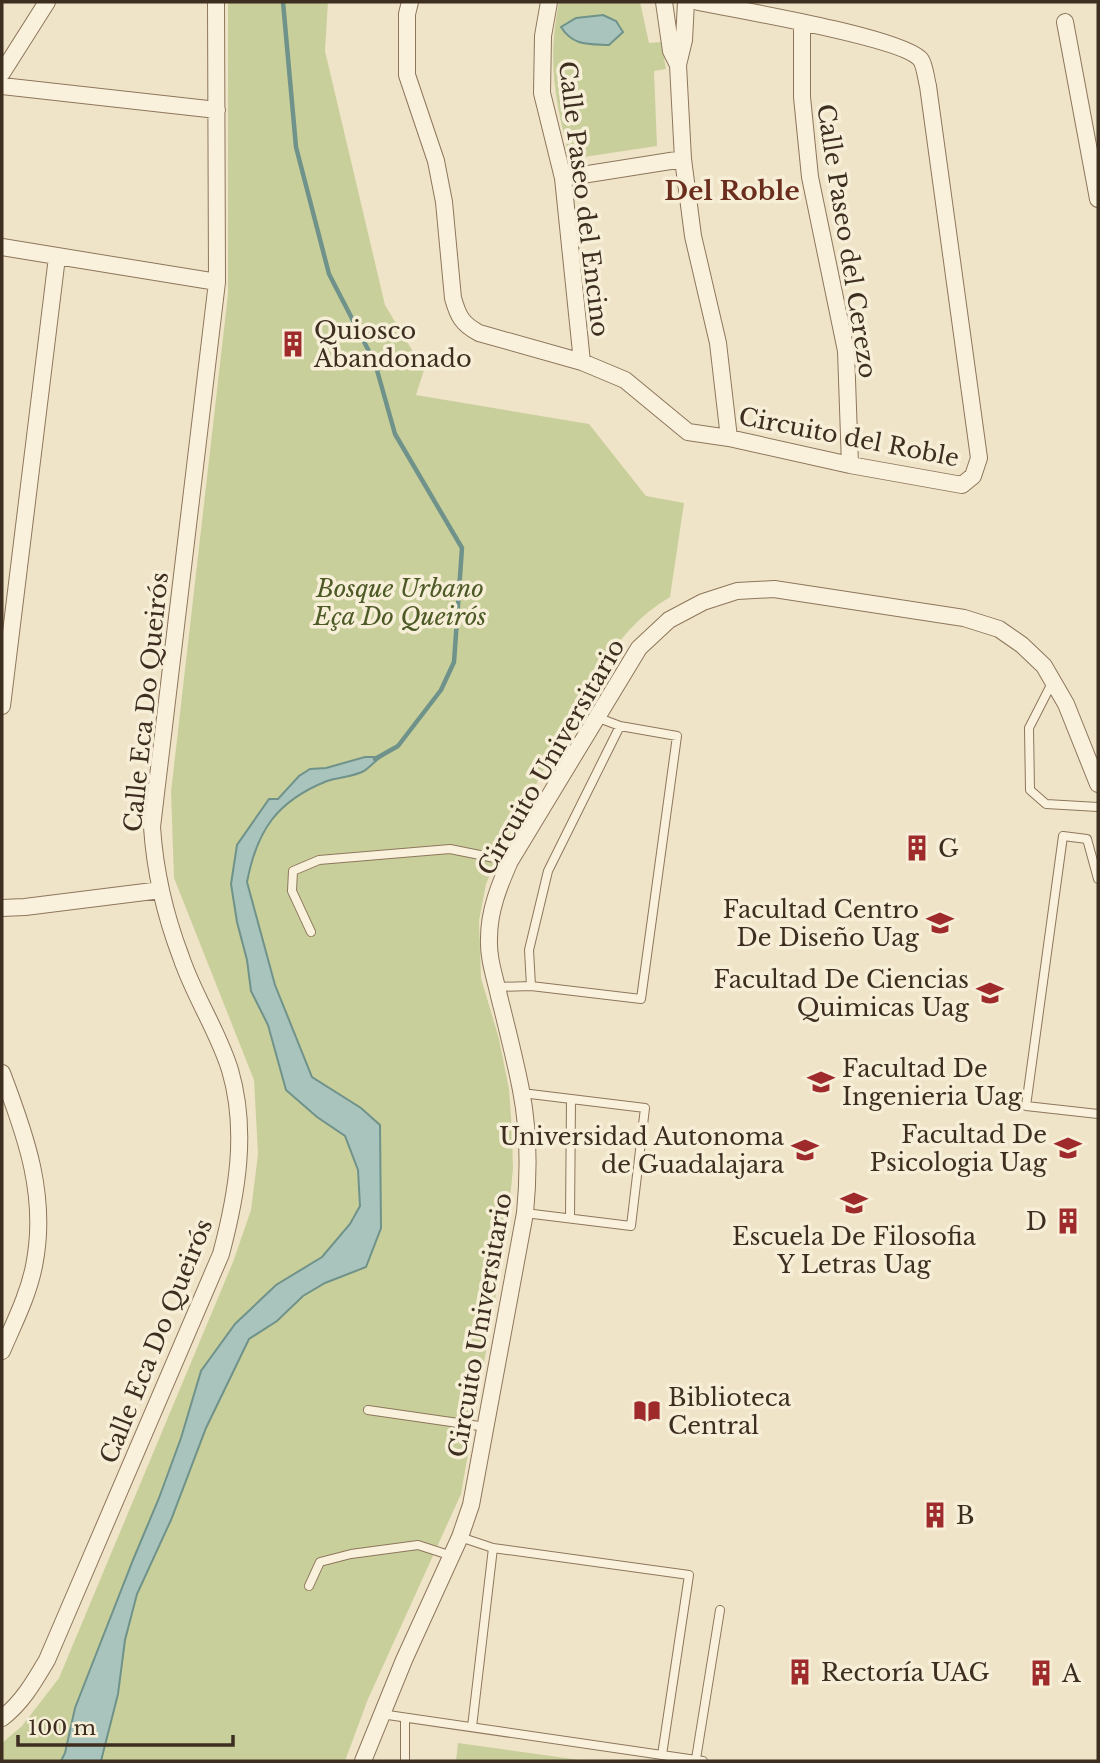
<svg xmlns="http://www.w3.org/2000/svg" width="1100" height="1763" font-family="'Libre Baskerville',serif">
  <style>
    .green { fill: #c9cf9b }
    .water { fill: #a9c4bc; stroke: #6f938a; stroke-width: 2 }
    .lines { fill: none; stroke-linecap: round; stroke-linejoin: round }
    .stream { stroke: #6f938a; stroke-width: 4.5 }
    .lane-casing { stroke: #8d765c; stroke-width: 10 }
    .street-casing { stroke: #8d765c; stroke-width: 18 }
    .lane { stroke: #faf1dc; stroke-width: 8 }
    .street { stroke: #faf1dc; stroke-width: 16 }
    .labels { text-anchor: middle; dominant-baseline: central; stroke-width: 7; stroke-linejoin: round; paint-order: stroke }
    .street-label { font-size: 24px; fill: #3d2e20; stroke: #f7eed8 }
    .poi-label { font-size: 24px; fill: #3d2e20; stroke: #f7eed8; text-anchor: start }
    .park-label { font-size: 24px; font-style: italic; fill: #4d5a26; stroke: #f7eed8 }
    .neighbourhood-label { font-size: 26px; font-weight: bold; fill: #6b2e1e; stroke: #f7eed8 }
  </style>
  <rect width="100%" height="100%" fill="#f0e4c8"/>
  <path class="green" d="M 228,2 L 328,2 L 325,51 L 385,305 L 424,370 L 416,395 L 589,424 L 646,496 L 684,503 L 670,597 C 607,634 575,711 542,773 C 523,810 502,846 486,884 L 479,921 L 481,978 L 499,1039 L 509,1089 L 512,1131 L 513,1169 L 506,1237 L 461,1494 L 368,1699 L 345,1761 L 2,1761 L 2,1743 L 22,1726 L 59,1678 L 233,1262 L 251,1210 L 258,1154 L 254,1080 L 174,878 L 171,792 L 228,294 Z
    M 559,2 L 640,2 L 649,43 L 661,42 L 666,69 L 654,71 L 657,146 L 570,159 C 555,100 547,62 559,2 Z
    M 458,1743 L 587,1761 L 456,1761 Z"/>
  <path class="water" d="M 603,15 L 616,21 L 623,32 L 609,45 C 588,44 573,46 561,27 L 576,18 Z
    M 365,757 L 381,757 C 375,761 370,767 364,771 C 353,777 339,777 327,781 C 277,801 257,830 247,882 L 275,985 L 312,1077 L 361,1108 L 380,1125 L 381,1228 L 366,1267 L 325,1283 L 303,1296 L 277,1321 L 249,1339 L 206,1428 L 171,1520 L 137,1594 L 125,1640 L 118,1694 L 101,1761 L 61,1761 L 65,1753 L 75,1708 L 133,1560 L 159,1498 L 181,1438 L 201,1371 L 235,1324 L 276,1285 L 322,1257 L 350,1224 L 360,1206 L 358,1170 L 345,1136 L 317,1117 L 286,1090 L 268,1025 L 251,991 L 247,960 L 237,922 L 231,884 L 237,845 L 269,799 L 278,799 L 299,776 L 310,769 L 326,768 Z"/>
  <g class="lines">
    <path class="stream" d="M 283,2 L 296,147 L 329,274 L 375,363 L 395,434 L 462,548 L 454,662 L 441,690 L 398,746 L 375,759"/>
    <g class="lane-casing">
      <path id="lane" d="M 1053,681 L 1029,728 L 1030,790 L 1046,804 L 1098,807
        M 596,717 L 620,726
        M 1098,879 L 1087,839 L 1063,836 L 1026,1106 L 1098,1114
        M 311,932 L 292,891 L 293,871 L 319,860 L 450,849 L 510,861
        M 497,987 L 531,986 L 641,999 L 677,736 L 620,726 L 548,871 L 529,950 L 531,986
        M 522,1093 L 645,1108 L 631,1226 L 525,1213
        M 570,1218 L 571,1099
        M 368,1410 L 486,1427
        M 460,1537 L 493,1548 L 689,1575 L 662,1755
        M 309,1586 L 320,1562 L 351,1554 L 418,1545 L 452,1556
        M 381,1714 L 703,1761
        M 405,1718 L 405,1761
        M 472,1727 L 493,1548
        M 696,1759 L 720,1610"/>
    </g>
    <g class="street-casing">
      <path id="street" d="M 410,2 L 407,14 L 407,75 L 436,161 L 444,202 L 453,298 C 458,316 462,324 479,333 L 582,362 L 625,380 L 688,432 L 729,438 L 850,465 L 962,485 L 973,476 L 979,458 L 928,86 C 926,79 925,66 921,60 C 905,38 734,9 698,2
        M 549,2 L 543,36 L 542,93 L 563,178 L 582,362
        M 664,2 L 671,51 L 678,65
        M 686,2 L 684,40 L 678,65 L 683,159 L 693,236 L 718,343 L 729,438
        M 1065,22 L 1098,199
        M 802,24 L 802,97 L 810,177 L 846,351 L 850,465
        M 2,73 L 47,2
        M 2,86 L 217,110
        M 563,178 L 683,159
        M 2,247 L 217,282
        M 2,706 L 57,257
        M 2,908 L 25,907 L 161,890
        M 2,1073 C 26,1136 48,1197 34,1266 C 28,1296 14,1323 2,1351
        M 2,1718 C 22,1703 34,1682 47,1660 L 221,1254 C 237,1194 248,1131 230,1070 C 218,1031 194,996 181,957 C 165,915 155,872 152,827 L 217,282 L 216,2
        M 363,1761 L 404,1660 L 460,1537 L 471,1505 L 525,1213 C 529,1172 529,1131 521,1090 C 515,1059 507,1028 499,996 C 495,977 488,959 489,938 C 489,911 499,886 510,861 L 639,648 L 669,620 L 703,602 L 737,591 L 774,589 L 964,618 L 999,629 L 1022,645 L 1044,666 L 1066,704 L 1098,784"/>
    </g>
    <use href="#lane" class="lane"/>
    <use href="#street" class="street"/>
  </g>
  <defs>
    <g id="building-bare" transform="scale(2.1)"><path d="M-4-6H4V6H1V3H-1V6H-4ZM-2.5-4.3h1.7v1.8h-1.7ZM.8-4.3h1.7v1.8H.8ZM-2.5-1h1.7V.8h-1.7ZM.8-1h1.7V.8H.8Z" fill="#9e2a2b" stroke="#f7eed8" stroke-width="2.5" paint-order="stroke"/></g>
    <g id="university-bare" transform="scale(2.1)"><path d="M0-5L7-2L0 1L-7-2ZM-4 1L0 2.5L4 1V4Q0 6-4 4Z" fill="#9e2a2b" stroke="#f7eed8" stroke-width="2.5" paint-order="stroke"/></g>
    <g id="library-bare" transform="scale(2.1)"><path d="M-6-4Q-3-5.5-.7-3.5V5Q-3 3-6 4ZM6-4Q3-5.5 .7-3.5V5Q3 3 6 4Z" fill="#9e2a2b" stroke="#f7eed8" stroke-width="2.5" paint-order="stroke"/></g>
  </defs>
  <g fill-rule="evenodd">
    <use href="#building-bare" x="293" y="344"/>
    <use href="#building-bare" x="917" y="848"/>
    <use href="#university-bare" x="940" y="923"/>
    <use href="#university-bare" x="990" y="993"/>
    <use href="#university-bare" x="821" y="1082"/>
    <use href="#university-bare" x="1068" y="1148"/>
    <use href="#university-bare" x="805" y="1150"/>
    <use href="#university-bare" x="854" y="1203"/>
    <use href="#building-bare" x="1068" y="1221"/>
    <use href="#library-bare" x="647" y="1411"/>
    <use href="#building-bare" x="935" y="1515"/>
    <use href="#building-bare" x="800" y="1672"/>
    <use href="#building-bare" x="1041" y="1673"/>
  </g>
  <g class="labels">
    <g class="street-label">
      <text transform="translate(584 199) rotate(83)">Calle Paseo del Encino</text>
      <text transform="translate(847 241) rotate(81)">Calle Paseo del Cerezo</text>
      <text transform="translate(849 437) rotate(11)">Circuito del Roble</text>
      <text transform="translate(146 702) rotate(-84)">Calle Eca Do Queirós</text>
      <text transform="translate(551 757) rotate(-60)">Circuito Universitario</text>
      <text transform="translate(480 1325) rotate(-80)">Circuito Universitario</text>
      <text transform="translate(156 1341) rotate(-68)">Calle Eca Do Queirós</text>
    </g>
    <g class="poi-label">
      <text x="314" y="330">Quiosco<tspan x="314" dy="28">Abandonado</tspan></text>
      <text x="938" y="848">G</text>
      <text x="919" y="909" text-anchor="end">Facultad Centro<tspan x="919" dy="28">De Diseño Uag</tspan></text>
      <text x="969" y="979" text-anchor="end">Facultad De Ciencias<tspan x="969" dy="28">Quimicas Uag</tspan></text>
      <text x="842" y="1068">Facultad De<tspan x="842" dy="28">Ingenieria Uag</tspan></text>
      <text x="1047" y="1134" text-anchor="end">Facultad De<tspan x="1047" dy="28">Psicologia Uag</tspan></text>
      <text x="784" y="1136" text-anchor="end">Universidad Autonoma<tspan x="784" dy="28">de Guadalajara</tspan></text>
      <text x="1047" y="1221" text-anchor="end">D</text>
      <text x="854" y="1236" text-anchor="middle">Escuela De Filosofia<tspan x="854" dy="28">Y Letras Uag</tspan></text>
      <text x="668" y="1397">Biblioteca<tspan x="668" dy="28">Central</tspan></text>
      <text x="956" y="1515">B</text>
      <text x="821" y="1672">Rectoría UAG</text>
      <text x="1062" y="1673">A</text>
    </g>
    <g class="park-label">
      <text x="400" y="588">Bosque Urbano<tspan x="400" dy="28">Eça Do Queirós</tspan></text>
    </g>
    <g class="neighbourhood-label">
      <text x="732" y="191">Del Roble</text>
    </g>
  </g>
  <rect width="1100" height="1763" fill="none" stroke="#3d2e20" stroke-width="7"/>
  <path d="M18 1735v10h215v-10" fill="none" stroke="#3d2e20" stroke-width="3.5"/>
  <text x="28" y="1735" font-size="21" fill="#3d2e20" stroke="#f7eed8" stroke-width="5" paint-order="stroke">100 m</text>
</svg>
